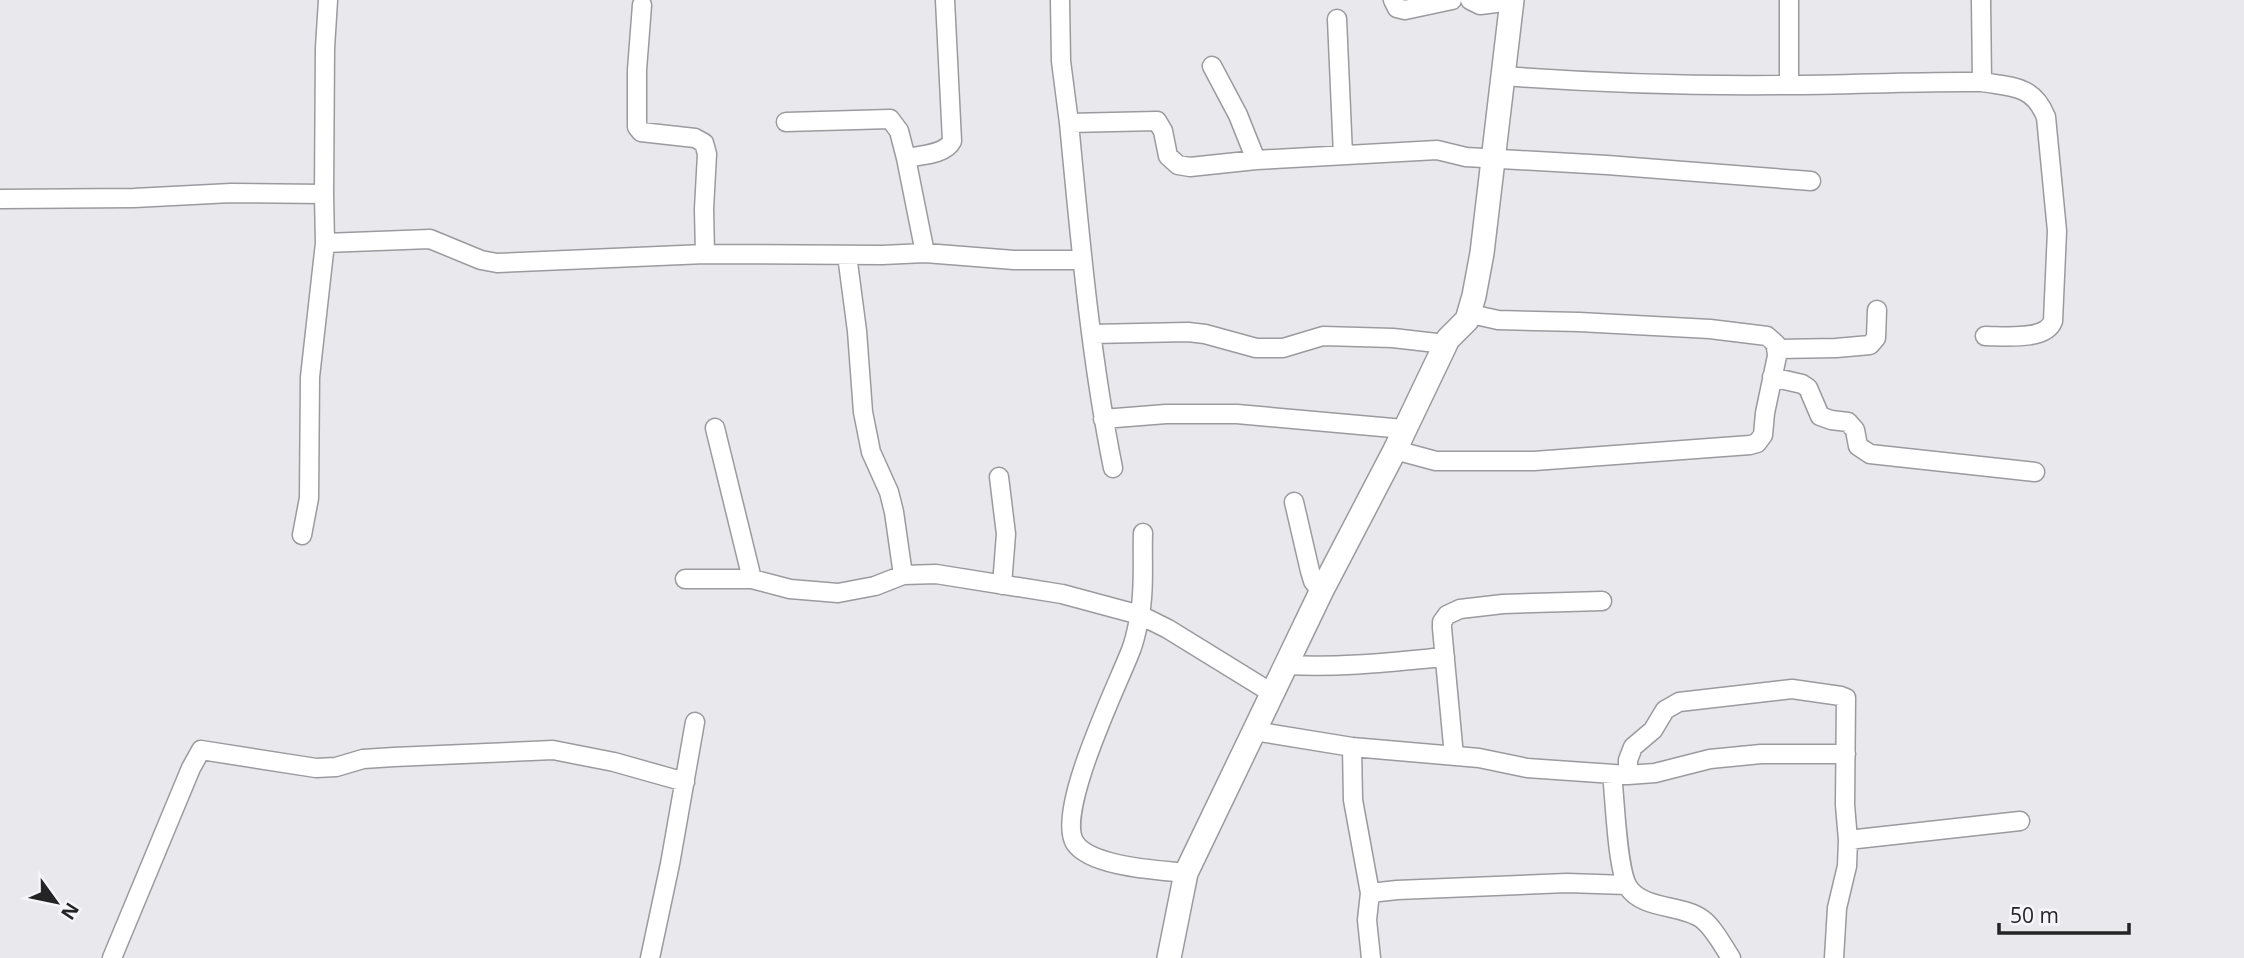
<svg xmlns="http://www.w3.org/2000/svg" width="2244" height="958" font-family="'Open Sans',sans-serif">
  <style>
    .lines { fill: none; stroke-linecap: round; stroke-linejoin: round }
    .minor-casing { stroke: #9b9a9f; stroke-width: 21 }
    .tertiary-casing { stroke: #9b9a9f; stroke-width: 26 }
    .minor { stroke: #fff; stroke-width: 18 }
    .tertiary { stroke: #fff; stroke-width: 23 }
  </style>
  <rect width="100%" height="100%" fill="#e8e8ed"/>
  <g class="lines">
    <g class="minor-casing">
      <path id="minor" d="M 1060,0 L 1061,61 L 1069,123
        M 1393,0 L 1397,8 L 1405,10 L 1452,0
        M 1470,0 L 1480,5 L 1512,1
        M 1789,0 L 1789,85
        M 642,5 L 637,70 L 637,127 L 641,132 L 695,138 L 704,143 L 707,154 L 704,209 L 705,254 L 882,255 L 925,253 L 906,158 C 920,155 945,155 952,141 L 945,0
        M 1337,19 L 1343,155
        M 1212,66 L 1238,115 L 1256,160
        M 1503,76 C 1597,83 1691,86 1785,85 C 1851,85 1916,81 1982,82 L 1981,0
        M 1982,82 C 2012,87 2033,85 2046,117 L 2057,231 L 2053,321 C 2046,341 2004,336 1985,336
        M 786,122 L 890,119 L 899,131 L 906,158
        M 0,199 L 134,198 L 231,193 L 324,194
        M 325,243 L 430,239 L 481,260 L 497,263 L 705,254
        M 925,253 L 1014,260 L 1082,260
        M 847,255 L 857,331 L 863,412 L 871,452 L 889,492 L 894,512 L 903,575
        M 1092,334 L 1188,332 L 1205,334 L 1256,348 L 1283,348 L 1323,336 L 1393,338 L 1445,344
        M 1776,349 L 1836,348 L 1870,345 L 1876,338 L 1877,310
        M 1772,377 L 1802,384 L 1808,388 L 1820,416 L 1831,420 L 1848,422 L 1855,430 L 1858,446 L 1870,454 L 2035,472
        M 1103,419 L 1166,414 L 1237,414 L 1404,429
        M 715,428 L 752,579
        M 1395,450 L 1436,461 L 1534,461 L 1750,445 L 1757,443 L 1763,435 L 1765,413 L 1777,356 L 1776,344 L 1767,336 L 1710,329 L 1579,322 L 1498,320 L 1471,314
        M 1113,468 C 1090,354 1080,238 1069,123 L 1157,121 L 1163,131 L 1168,156 L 1178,165 L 1190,167 L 1256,160 L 1437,150 L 1466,157 L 1607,165 L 1811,181
        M 999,477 L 1006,534 L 1002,585
        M 1294,502 L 1310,571 L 1313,581 L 1321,592
        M 1143,533 C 1142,560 1145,592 1139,619 C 1137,629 1135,640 1131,650 C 1118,684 1055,812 1075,843 C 1091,867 1159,870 1186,873
        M 302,535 L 309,498 L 310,377 L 325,243 L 324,194 L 325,48 L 328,0
        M 685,579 L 752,579 L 790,589 L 838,593 L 875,586 L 903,575 L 936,574 L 1062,594 L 1140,615 L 1168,629 L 1272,693
        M 1286,665 C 1340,668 1392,662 1445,657
        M 1254,731 L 1352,747 L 1479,758 L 1527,768 L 1628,775 L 1655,773 L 1710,759 L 1761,754 L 1846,754
        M 1352,747 L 1353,800 L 1370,893
        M 1454,756 L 1442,628 L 1442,622 L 1447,615 L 1460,609 L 1503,604 L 1602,601
        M 1612,774 C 1615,799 1617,869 1628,887 C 1643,910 1681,904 1702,919 C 1714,928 1723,946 1731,958
        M 1628,775 L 1628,760 L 1633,747 L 1653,730 L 1665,710 L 1679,702 L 1792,689 L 1841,696 L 1846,698 L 1845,805 L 1848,840 L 1847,866 L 1837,908 L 1834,958
        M 1848,840 L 2020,821
        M 112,958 L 191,768 L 201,750 L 316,768 L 336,767 L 363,759 L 394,757 L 553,750 L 614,762 L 685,782
        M 650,958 L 670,864 L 695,722
        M 1371,958 L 1367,920 L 1370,893 L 1397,890 L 1567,883 L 1627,885"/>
    </g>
    <g class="tertiary-casing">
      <path id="tertiary" d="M 1169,958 L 1186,873 L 1321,592 L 1395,450 L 1448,339 L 1467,320 L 1474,296 L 1482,253 L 1512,0"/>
    </g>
    <use href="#minor" class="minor"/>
    <use href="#tertiary" class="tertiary"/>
  </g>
  <g transform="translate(56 902) rotate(123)" stroke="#f5f5fa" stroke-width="5" paint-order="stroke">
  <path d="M0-5L12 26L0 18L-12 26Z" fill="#242426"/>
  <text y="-10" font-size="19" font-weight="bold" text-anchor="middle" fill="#242426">N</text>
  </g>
  <path d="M1999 923v10h130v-10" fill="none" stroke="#242426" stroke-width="3.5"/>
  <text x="2010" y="923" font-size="21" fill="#242426" stroke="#f5f5fa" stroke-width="5" paint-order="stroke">50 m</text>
</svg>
